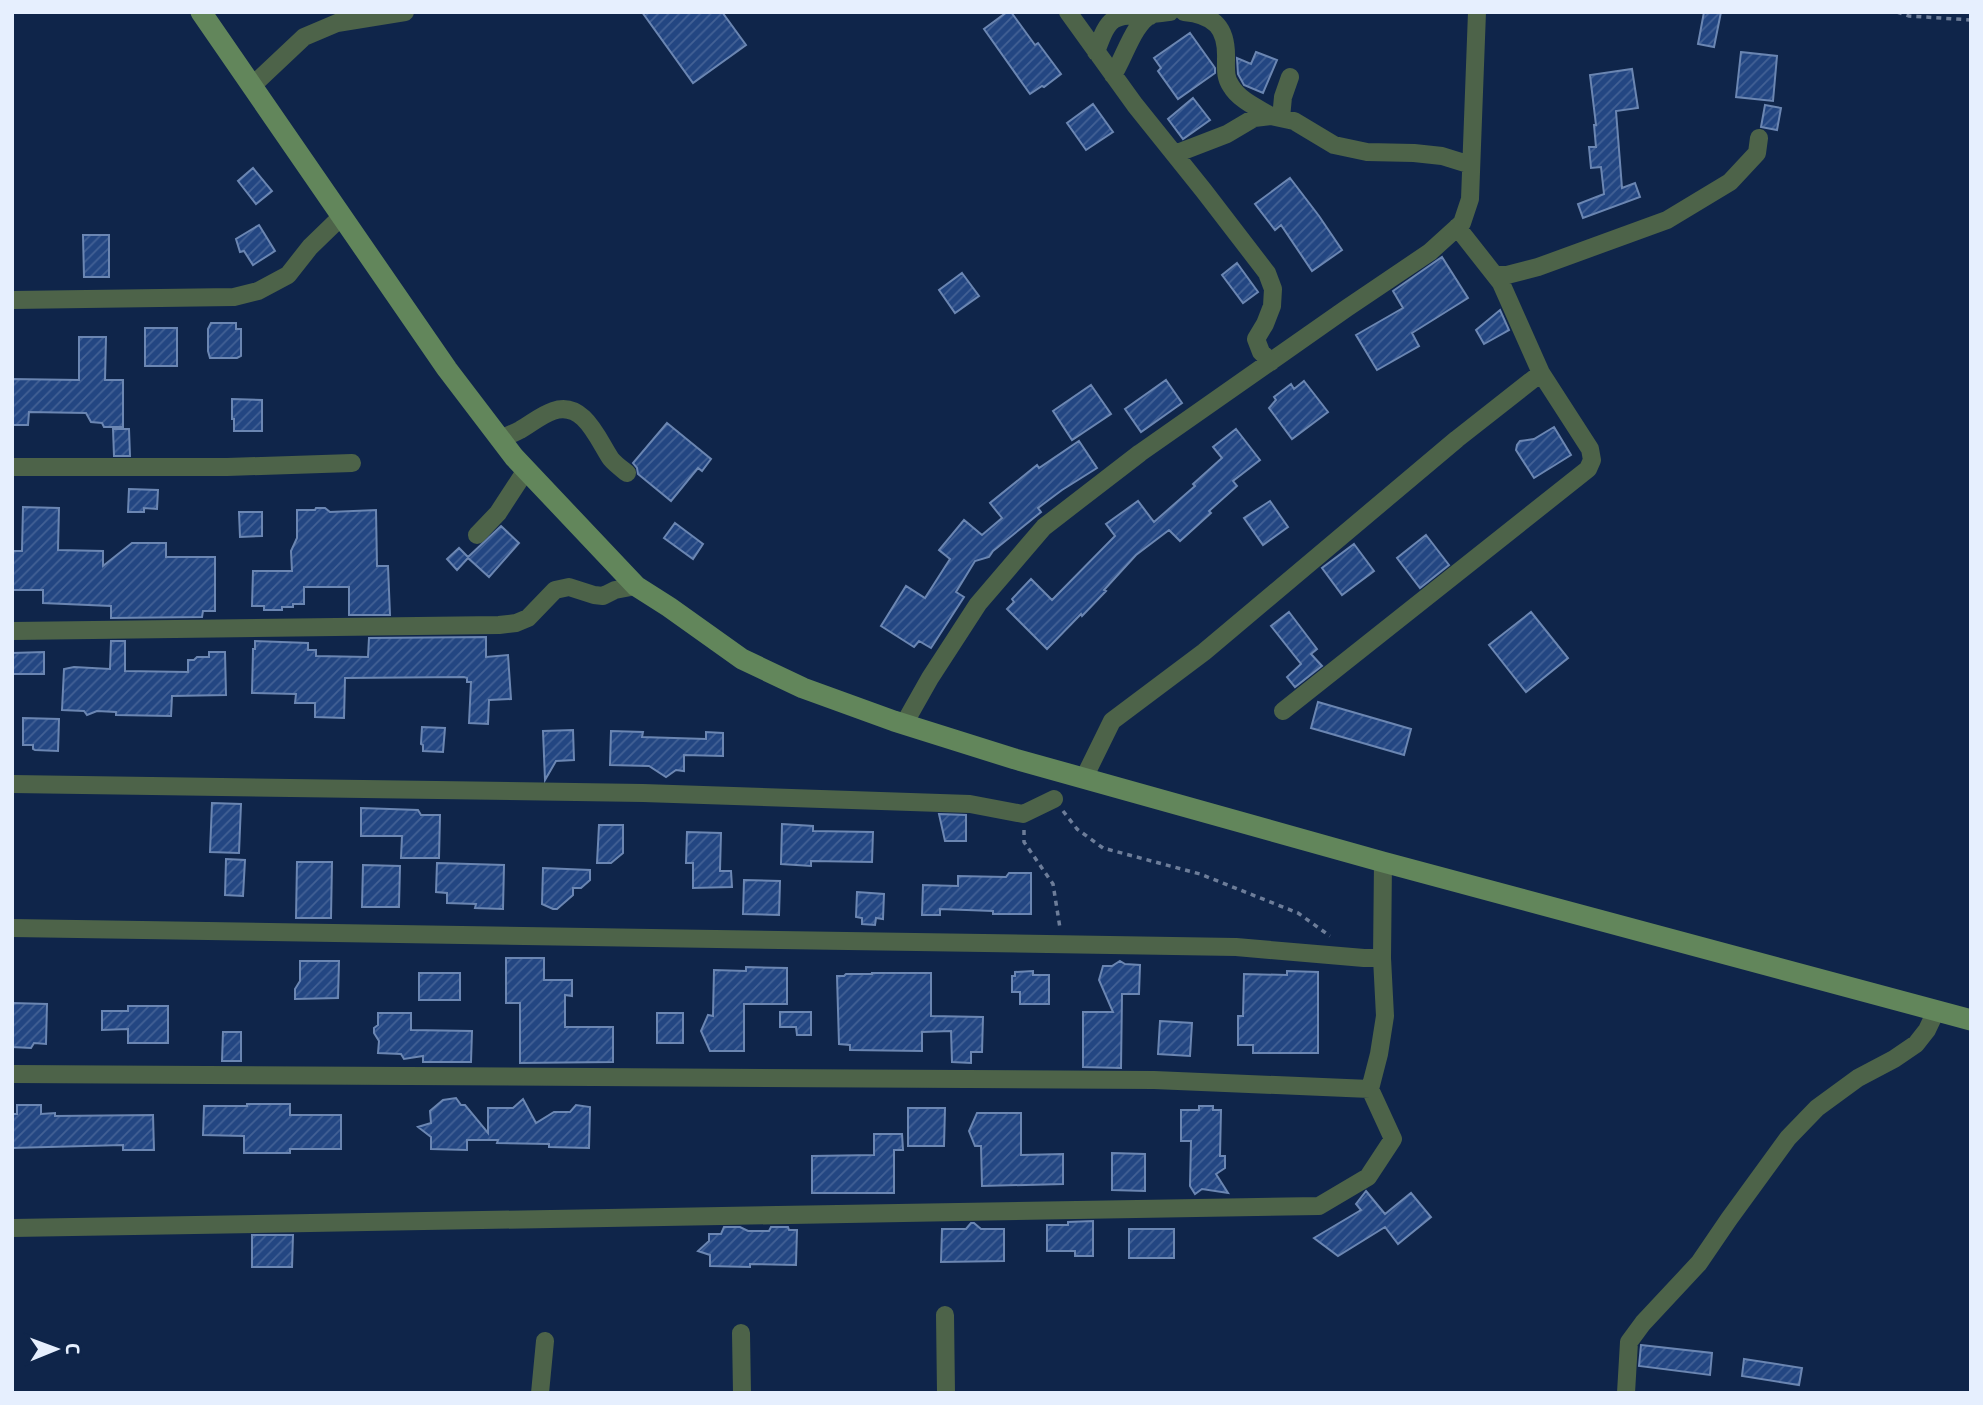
<svg xmlns="http://www.w3.org/2000/svg" width="1983" height="1405" font-family="'Exo 2',sans-serif">
  <style>
    .building { fill: url(#building-hatch); stroke: #6b86b2; stroke-width: 2 }
    .lines { fill: none; stroke-linecap: round; stroke-linejoin: round }
    .path { stroke: #6d7d99; stroke-width: 3.5; stroke-dasharray: 5 5; stroke-linecap: butt }
    .street { stroke: #4d6349; stroke-width: 18 }
    .secondary { stroke: #62865b; stroke-width: 21 }
  </style>
  <defs>
    <pattern id="building-hatch" width="6" height="6" patternUnits="userSpaceOnUse" patternTransform="scale(1.75)"><rect width="6" height="6" fill="#234682"/><path d="M-1 1l2-2M0 6l6-6M5 7l2-2" fill="none" stroke="#436195"/></pattern>
  </defs>
  <rect width="100%" height="100%" fill="#0f254a"/>
  <path class="building" d="M 642,12 L 722,12 L 746,45 L 693,83 Z
    M 1007,12 L 1011,12 L 1035,45 L 1038,43 L 1061,74 L 1044,87 L 1042,86 L 1030,94 L 984,29 Z
    M 1704,12 L 1721,12 L 1714,47 L 1698,44 Z
    M 1190,33 L 1215,68 L 1215,73 L 1178,99 L 1158,71 L 1161,68 L 1154,58 Z
    M 1256,52 L 1277,60 L 1263,93 L 1244,85 L 1238,74 L 1237,58 L 1251,64 Z
    M 1741,52 L 1777,56 L 1773,101 L 1736,97 Z
    M 1632,69 L 1638,108 L 1616,111 L 1622,188 L 1635,183 L 1640,197 L 1583,218 L 1578,204 L 1604,194 L 1601,167 L 1591,168 L 1589,147 L 1596,147 L 1594,125 L 1596,125 L 1590,75 Z
    M 1193,98 L 1210,120 L 1183,139 L 1168,119 Z
    M 1093,104 L 1113,132 L 1086,150 L 1067,123 Z
    M 1765,105 L 1781,108 L 1777,130 L 1761,127 Z
    M 253,168 L 272,191 L 256,204 L 238,181 Z
    M 1290,178 L 1319,216 L 1342,250 L 1312,271 L 1281,225 L 1275,230 L 1255,204 Z
    M 259,225 L 275,251 L 253,265 L 244,251 L 240,252 L 236,239 Z
    M 83,235 L 109,235 L 109,277 L 84,277 Z
    M 1442,257 L 1468,298 L 1412,333 L 1419,346 L 1377,370 L 1356,335 L 1403,308 L 1393,291 Z
    M 1237,263 L 1258,292 L 1243,303 L 1222,275 Z
    M 962,273 L 979,296 L 955,313 L 939,290 Z
    M 1500,310 L 1509,330 L 1484,344 L 1476,330 Z
    M 211,323 L 236,323 L 236,329 L 241,329 L 241,356 L 237,358 L 210,358 L 208,351 L 208,329 Z
    M 145,328 L 177,328 L 177,366 L 145,366 Z
    M 79,337 L 106,337 L 105,380 L 123,380 L 123,427 L 104,427 L 102,423 L 91,422 L 86,413 L 29,412 L 28,425 L 12,425 L 12,379 L 79,380 Z
    M 1166,380 L 1182,403 L 1141,432 L 1125,409 Z
    M 1304,381 L 1328,412 L 1292,439 L 1269,408 L 1276,400 L 1274,397 L 1291,384 L 1294,389 Z
    M 1091,385 L 1111,414 L 1072,440 L 1053,411 Z
    M 232,399 L 262,400 L 262,431 L 234,431 L 234,419 L 232,419 Z
    M 667,423 L 711,459 L 702,471 L 698,468 L 671,501 L 638,474 L 637,468 L 633,463 Z
    M 1554,427 L 1571,455 L 1534,478 L 1516,450 L 1517,445 L 1520,441 L 1534,439 Z
    M 113,429 L 129,429 L 130,456 L 114,456 Z
    M 1236,429 L 1260,460 L 1233,481 L 1237,486 L 1209,511 L 1211,513 L 1180,541 L 1169,530 L 1136,555 L 1104,590 L 1106,591 L 1082,616 L 1081,614 L 1047,649 L 1007,609 L 1014,602 L 1012,599 L 1031,579 L 1052,600 L 1115,536 L 1106,524 L 1138,501 L 1154,522 L 1195,486 L 1193,484 L 1222,458 L 1213,447 Z
    M 1079,441 L 1097,468 L 1062,490 L 1038,508 L 1041,512 L 993,551 L 989,557 L 975,561 L 956,592 L 964,597 L 931,648 L 919,641 L 914,647 L 881,626 L 906,586 L 925,598 L 950,559 L 939,550 L 964,520 L 982,535 L 1002,518 L 990,503 L 1037,465 L 1039,468 Z
    M 129,489 L 158,490 L 157,509 L 144,508 L 144,512 L 128,512 Z
    M 1270,501 L 1288,527 L 1263,545 L 1244,518 Z
    M 23,507 L 59,508 L 58,550 L 103,551 L 103,566 L 132,543 L 166,543 L 166,557 L 215,557 L 215,611 L 203,611 L 202,617 L 111,618 L 111,606 L 43,603 L 43,590 L 12,590 L 12,551 L 22,551 Z
    M 316,508 L 325,508 L 330,512 L 376,510 L 377,566 L 388,566 L 390,615 L 349,615 L 349,587 L 304,587 L 304,604 L 293,604 L 293,607 L 282,607 L 282,610 L 264,610 L 264,606 L 252,606 L 253,571 L 292,571 L 291,551 L 297,538 L 297,510 L 315,510 Z
    M 239,512 L 262,512 L 262,536 L 240,537 Z
    M 675,523 L 703,544 L 693,559 L 664,538 Z
    M 501,526 L 519,543 L 489,577 L 468,558 L 457,570 L 447,559 L 459,548 L 468,557 Z
    M 1426,535 L 1449,565 L 1420,588 L 1397,558 Z
    M 1354,544 L 1374,571 L 1342,595 L 1322,568 Z
    M 1289,612 L 1317,649 L 1311,654 L 1322,666 L 1295,687 L 1287,677 L 1301,664 L 1271,626 Z
    M 1531,612 L 1568,658 L 1526,692 L 1489,645 Z
    M 486,637 L 486,657 L 508,655 L 511,699 L 489,700 L 488,724 L 469,723 L 471,682 L 467,682 L 467,678 L 464,677 L 345,678 L 344,718 L 315,717 L 315,703 L 295,703 L 296,694 L 252,693 L 253,649 L 255,649 L 255,641 L 308,643 L 308,650 L 316,650 L 316,656 L 368,657 L 369,638 Z
    M 111,641 L 125,641 L 125,671 L 188,672 L 188,660 L 194,660 L 197,657 L 209,657 L 209,652 L 225,652 L 226,695 L 172,696 L 171,716 L 116,715 L 116,712 L 97,711 L 87,715 L 84,711 L 62,710 L 64,669 L 74,667 L 110,669 Z
    M 44,652 L 44,674 L 12,674 L 12,653 Z
    M 1318,702 L 1411,729 L 1404,755 L 1311,728 Z
    M 23,718 L 59,719 L 58,751 L 35,750 L 33,749 L 33,745 L 23,745 Z
    M 422,727 L 445,728 L 443,752 L 423,751 L 423,745 L 421,744 Z
    M 573,730 L 574,760 L 556,761 L 545,780 L 543,731 Z
    M 611,731 L 643,732 L 642,737 L 706,739 L 706,732 L 723,733 L 723,756 L 684,755 L 684,771 L 676,770 L 666,777 L 649,766 L 610,765 Z
    M 212,803 L 241,804 L 239,853 L 210,852 Z
    M 361,808 L 418,810 L 421,815 L 440,815 L 439,858 L 401,858 L 402,836 L 361,836 Z
    M 939,814 L 966,815 L 966,841 L 945,841 Z
    M 782,824 L 813,826 L 813,831 L 873,832 L 872,862 L 811,861 L 811,866 L 781,864 Z
    M 599,825 L 623,825 L 623,853 L 611,863 L 597,863 Z
    M 687,832 L 721,833 L 720,871 L 731,871 L 732,887 L 693,888 L 693,863 L 686,863 Z
    M 226,859 L 245,860 L 243,896 L 225,895 Z
    M 297,862 L 332,862 L 331,918 L 296,918 Z
    M 437,863 L 504,865 L 503,909 L 475,908 L 476,904 L 447,903 L 447,893 L 436,892 Z
    M 363,865 L 400,866 L 399,907 L 362,907 Z
    M 543,868 L 590,870 L 590,880 L 581,888 L 573,888 L 573,895 L 557,909 L 553,909 L 542,904 Z
    M 1009,873 L 1031,873 L 1031,914 L 993,914 L 993,911 L 940,909 L 940,915 L 922,915 L 923,885 L 958,886 L 958,876 L 1006,877 Z
    M 744,880 L 780,881 L 779,915 L 743,914 Z
    M 857,892 L 884,894 L 883,919 L 876,918 L 875,925 L 862,924 L 862,918 L 856,917 Z
    M 506,958 L 544,958 L 544,980 L 572,980 L 572,996 L 565,995 L 565,1027 L 613,1027 L 613,1062 L 520,1063 L 520,1003 L 506,1003 Z
    M 300,961 L 339,961 L 338,998 L 295,999 L 295,989 L 300,981 Z
    M 1120,961 L 1125,964 L 1140,965 L 1139,994 L 1122,994 L 1121,1068 L 1083,1067 L 1083,1012 L 1113,1012 L 1099,980 L 1103,966 L 1112,966 Z
    M 746,967 L 787,968 L 787,1004 L 744,1004 L 744,1051 L 710,1051 L 701,1031 L 708,1015 L 713,1016 L 714,970 L 746,971 Z
    M 1033,971 L 1033,975 L 1049,975 L 1049,1004 L 1020,1004 L 1020,992 L 1012,992 L 1012,976 L 1015,976 L 1015,972 Z
    M 1287,971 L 1318,972 L 1318,1053 L 1253,1053 L 1253,1045 L 1238,1045 L 1238,1016 L 1243,1016 L 1244,974 L 1287,975 Z
    M 419,973 L 460,973 L 460,1000 L 419,1000 Z
    M 872,973 L 931,973 L 931,1016 L 983,1017 L 982,1052 L 971,1052 L 971,1063 L 952,1062 L 951,1031 L 922,1032 L 922,1051 L 850,1050 L 850,1045 L 839,1044 L 837,976 L 844,976 L 846,974 L 872,974 Z
    M 12,1003 L 47,1004 L 46,1044 L 34,1043 L 31,1048 L 12,1047 Z
    M 128,1006 L 168,1006 L 168,1043 L 128,1043 L 128,1029 L 102,1030 L 102,1011 L 128,1011 Z
    M 780,1012 L 811,1012 L 811,1035 L 797,1035 L 796,1027 L 780,1027 Z
    M 378,1013 L 411,1013 L 411,1030 L 472,1031 L 471,1062 L 423,1062 L 423,1056 L 404,1059 L 401,1054 L 378,1053 L 379,1041 L 374,1033 L 374,1028 L 378,1025 Z
    M 657,1013 L 683,1013 L 683,1043 L 657,1043 Z
    M 1160,1021 L 1192,1023 L 1190,1056 L 1158,1054 Z
    M 223,1032 L 241,1032 L 241,1061 L 222,1061 Z
    M 456,1098 L 461,1105 L 465,1105 L 488,1133 L 488,1108 L 513,1108 L 523,1099 L 536,1123 L 554,1112 L 570,1112 L 576,1105 L 590,1107 L 589,1148 L 549,1147 L 549,1144 L 497,1143 L 498,1140 L 467,1140 L 467,1150 L 431,1149 L 431,1137 L 418,1127 L 431,1123 L 430,1111 L 443,1100 Z
    M 247,1104 L 290,1104 L 290,1115 L 341,1115 L 341,1149 L 290,1149 L 290,1153 L 244,1153 L 244,1136 L 203,1135 L 204,1106 L 247,1106 Z
    M 17,1105 L 41,1105 L 41,1114 L 55,1113 L 55,1116 L 153,1115 L 154,1150 L 123,1150 L 123,1145 L 12,1148 L 12,1114 L 17,1114 Z
    M 1199,1106 L 1213,1106 L 1213,1110 L 1221,1110 L 1220,1156 L 1225,1156 L 1225,1168 L 1216,1174 L 1228,1193 L 1202,1189 L 1195,1194 L 1190,1186 L 1191,1141 L 1181,1141 L 1181,1110 L 1199,1110 Z
    M 908,1108 L 945,1108 L 944,1146 L 908,1146 Z
    M 977,1113 L 1021,1113 L 1021,1155 L 1063,1154 L 1063,1184 L 982,1186 L 981,1146 L 975,1146 L 969,1131 Z
    M 874,1134 L 902,1134 L 903,1150 L 894,1150 L 894,1193 L 812,1193 L 812,1156 L 874,1155 Z
    M 1112,1153 L 1145,1154 L 1145,1191 L 1112,1190 Z
    M 1366,1191 L 1385,1214 L 1411,1193 L 1431,1217 L 1398,1244 L 1385,1227 L 1338,1256 L 1314,1238 L 1361,1210 L 1356,1204 Z
    M 1093,1221 L 1093,1256 L 1075,1256 L 1075,1251 L 1047,1251 L 1047,1225 L 1068,1225 L 1068,1222 Z
    M 971,1223 L 974,1223 L 981,1229 L 1004,1229 L 1004,1261 L 941,1262 L 942,1229 L 966,1229 Z
    M 724,1227 L 740,1227 L 748,1231 L 769,1231 L 771,1227 L 788,1227 L 789,1230 L 797,1230 L 796,1265 L 750,1264 L 750,1267 L 710,1266 L 710,1255 L 698,1251 L 709,1241 L 709,1234 L 721,1234 Z
    M 1129,1229 L 1174,1229 L 1174,1258 L 1129,1258 Z
    M 252,1235 L 293,1235 L 292,1267 L 252,1267 Z
    M 1641,1345 L 1712,1353 L 1710,1375 L 1639,1366 Z
    M 1744,1359 L 1802,1368 L 1799,1385 L 1742,1376 Z"/>
  <g class="lines">
    <path class="path" d="M 1897,12 L 1909,16 L 1971,20
      M 1063,811 L 1077,829 L 1103,848 L 1200,874 L 1298,913 L 1330,936
      M 1024,830 L 1024,842 L 1053,884 L 1060,928"/>
    <path class="street" d="M 1068,12 L 1135,105 L 1204,191 L 1267,273 L 1273,289 L 1272,306 L 1265,324 L 1256,339 L 1261,352 L 1271,362
      M 1184,12 C 1215,15 1227,28 1226,59 C 1226,69 1225,78 1231,86 C 1239,100 1258,108 1271,116
      M 1096,52 C 1109,16 1112,14 1150,16
      M 1113,75 C 1124,59 1134,21 1153,14 C 1158,13 1165,13 1170,12
      M 252,86 L 304,37 L 337,23 L 405,12
      M 1281,118 L 1283,97 L 1290,77
      M 1175,154 L 1227,134 L 1254,118 L 1271,116 L 1294,121 L 1334,145 L 1367,152 L 1414,153 L 1442,156 L 1471,165
      M 1457,227 L 1501,283 L 1541,373
      M 1495,275 L 1507,275 L 1538,267 L 1667,220 L 1730,182 L 1757,153 L 1759,138
      M 12,300 L 234,297 L 258,291 L 288,275 L 310,247 L 342,216
      M 500,439 C 507,436 514,433 520,430 C 531,424 541,415 553,411 C 584,400 598,440 611,459 C 615,464 622,469 627,473
      M 12,467 L 227,467 L 352,463
      M 477,535 L 498,513 L 526,470
      M 12,631 L 499,625 L 516,623 L 528,618 L 555,590 L 569,587 L 594,595 L 603,596 L 615,590 L 636,586
      M 904,724 L 930,678 L 978,604 L 1044,527 L 1140,453 L 1347,308 L 1430,252 L 1462,223 L 1470,199 L 1477,12
      M 1084,778 L 1112,721 L 1204,652 L 1457,439 L 1541,373 L 1590,449 L 1592,460 L 1588,469 L 1283,711
      M 12,784 L 643,793 L 970,804 L 1023,814 L 1054,799
      M 12,928 L 1236,947 L 1364,958 L 1382,958
      M 12,1074 L 1154,1080 L 1370,1089 L 1379,1054 L 1385,1016 L 1382,958 L 1383,862
      M 12,1228 L 1319,1206 L 1368,1177 L 1393,1139 L 1370,1089
      M 945,1315 L 946,1393
      M 741,1333 L 742,1393
      M 540,1393 L 545,1341
      M 1626,1393 L 1629,1342 L 1643,1323 L 1699,1263 L 1729,1219 L 1788,1138 L 1817,1108 L 1858,1078 L 1894,1059 L 1916,1044 L 1927,1030 L 1936,1011"/>
    <path class="secondary" d="M 201,12 L 447,369 L 514,457 L 636,586 L 669,607 L 742,659 L 803,688 L 894,721 L 1015,759 L 1383,862 L 1971,1020"/>
  </g>
  <rect width="1983" height="1405" fill="none" stroke="#e6effe" stroke-width="28"/>
  <g transform="translate(56 1349) rotate(89)" stroke="#0f254a" stroke-width="5" paint-order="stroke">
  <path d="M0-5L12 26L0 18L-12 26Z" fill="#e6effe"/>
  <text y="-10" font-size="19" font-weight="bold" text-anchor="middle" fill="#e6effe">С</text>
  </g>
</svg>
